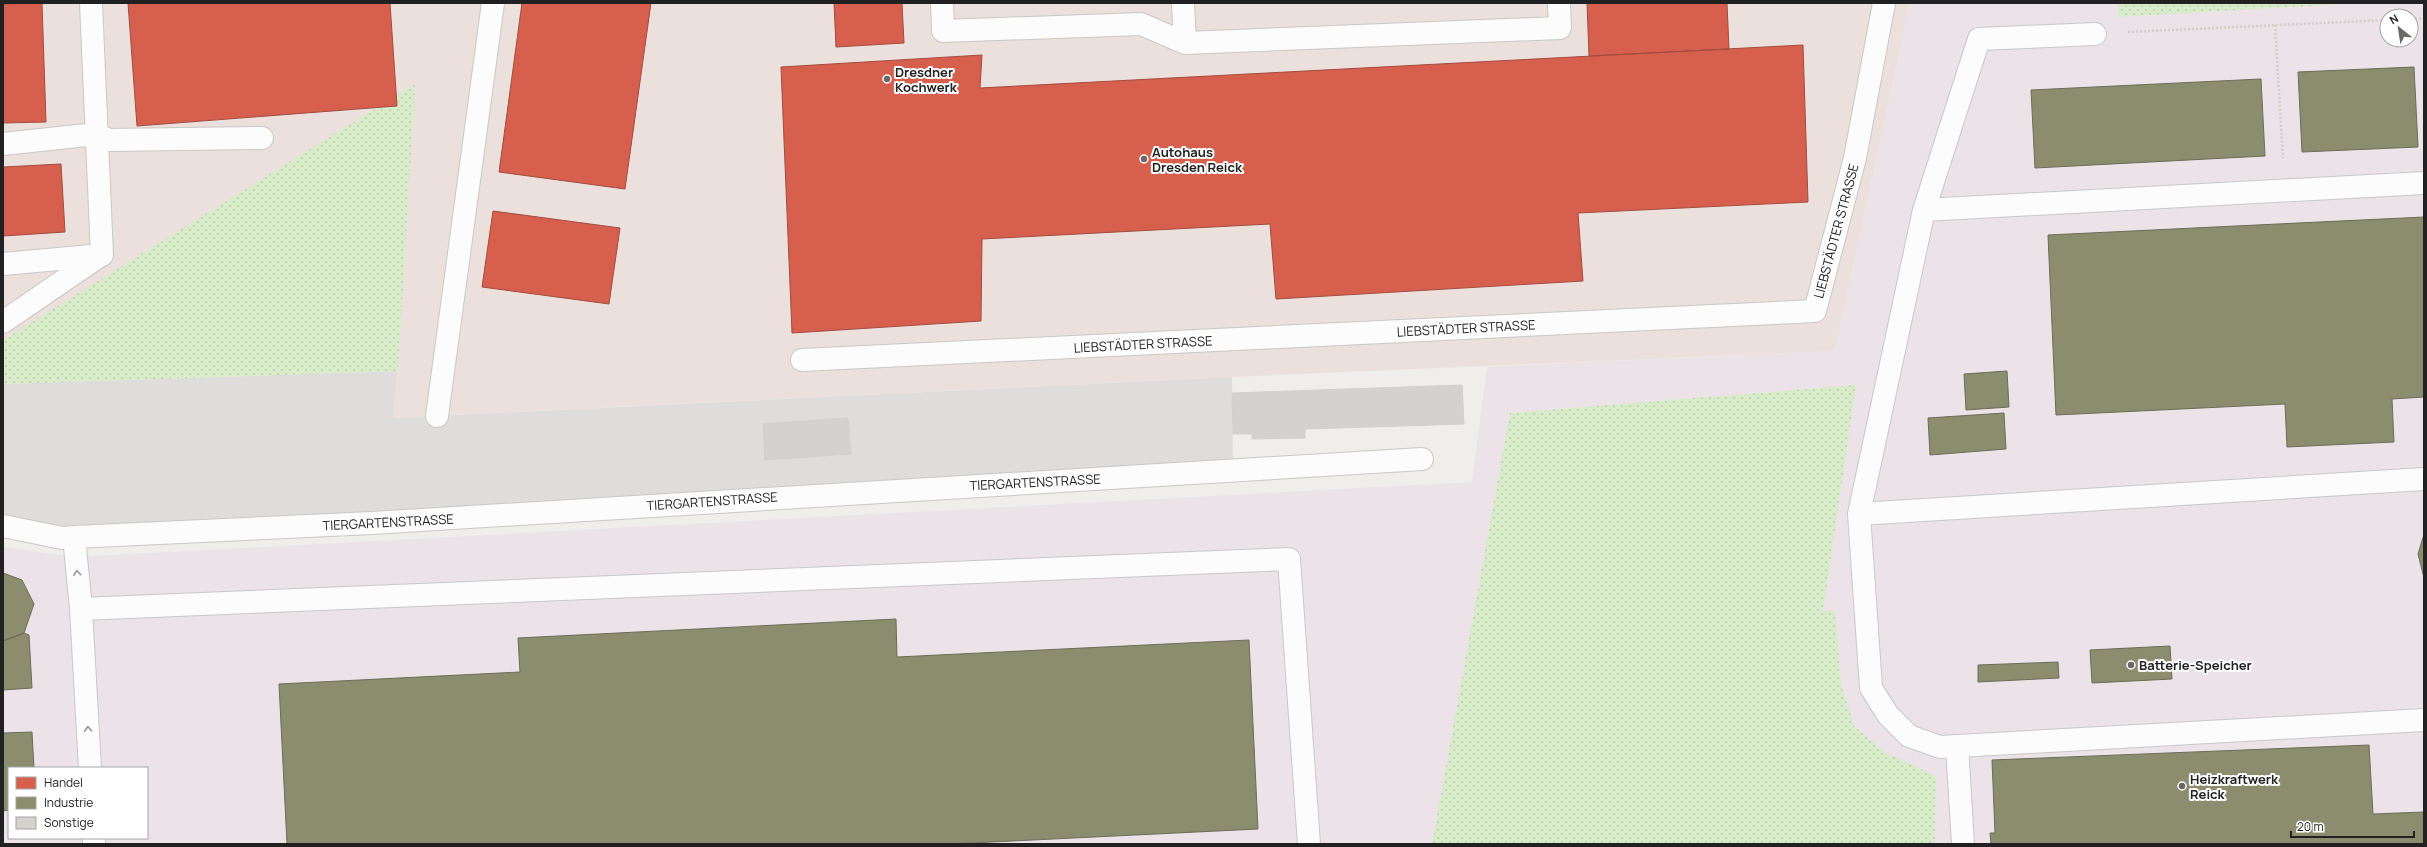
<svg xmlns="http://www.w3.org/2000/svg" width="2427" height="847" font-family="Manrope,sans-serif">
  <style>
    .residential { fill: #dedddb }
    .commercial { fill: #ece0dc }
    .industrial { fill: #ece3e8; fill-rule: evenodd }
    .grass { fill: url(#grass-dots) }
    .shops { fill: #d6604d; stroke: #a04d40 }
    .industry { fill: #8c8c6e; stroke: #6c6c57 }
    .building { fill: #d4d2cf; stroke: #d2d0cc }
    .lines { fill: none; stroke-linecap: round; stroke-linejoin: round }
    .minor-casing { stroke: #c8c8c6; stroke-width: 24 }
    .path { stroke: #d8ccc8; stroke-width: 2.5; stroke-dasharray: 2 2; stroke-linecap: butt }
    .minor { stroke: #fdfcfc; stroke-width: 22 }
    .oneway { stroke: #9a9999 }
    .poi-dot { fill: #696967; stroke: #fff; stroke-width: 1.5 }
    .labels { text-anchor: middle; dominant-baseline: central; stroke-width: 4; stroke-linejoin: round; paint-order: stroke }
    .poi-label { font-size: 13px; font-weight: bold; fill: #212121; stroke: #fff; text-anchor: start }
    .street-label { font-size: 13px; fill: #212121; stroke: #fff }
  </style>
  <defs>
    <pattern id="grass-dots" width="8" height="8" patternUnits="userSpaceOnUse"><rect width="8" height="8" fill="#d9ecca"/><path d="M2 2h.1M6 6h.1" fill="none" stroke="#bacaad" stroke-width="1.8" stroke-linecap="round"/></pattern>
  </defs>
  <rect width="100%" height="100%" fill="#efeeea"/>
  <path class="residential" d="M 398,371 L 394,418 L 1232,377 L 1233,470 L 125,534 L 3,526 L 3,384 Z"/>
  <path class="commercial" d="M 3,3 L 1910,3 L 1835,351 L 1232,377 L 393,418 L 397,371 L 3,384 Z"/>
  <path class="industrial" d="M 1910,3 L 2424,3 L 2424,844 L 3,844 L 3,547 L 75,557 L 1472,482 L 1487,367 L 1835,351 ZM 2387,16 L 2411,16 L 2411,40 L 2387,40 ZM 9,768 L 147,768 L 147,838 L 9,838 Z"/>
  <path class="grass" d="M 2118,3 L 2358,3 L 2119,17 Z
    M 415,84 L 398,371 L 3,384 L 3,340 Z
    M 1856,385 L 1823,611 L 1835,611 L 1841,684 L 1854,726 L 1886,753 L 1936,776 L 1935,844 L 1432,844 L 1510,413 Z"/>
  <path class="shops" d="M 42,3 L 46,122 L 3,123 L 3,4 Z
    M 128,3 L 390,3 L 397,106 L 137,126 Z
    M 522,3 L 651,3 L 625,189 L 499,172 Z
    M 834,3 L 902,3 L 904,43 L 836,47 Z
    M 1587,3 L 1727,3 L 1729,49 L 1589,56 Z
    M 1803,45 L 1808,202 L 1578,213 L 1583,281 L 1276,299 L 1270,224 L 982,239 L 981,321 L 792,333 L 781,67 L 982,55 L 980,88 Z
    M 61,164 L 65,232 L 3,236 L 3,167 Z
    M 493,211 L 620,228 L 609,304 L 482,287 Z"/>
  <path class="industry" d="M 2414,67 L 2418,147 L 2302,152 L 2298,72 Z
    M 2261,79 L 2265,156 L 2035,168 L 2031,90 Z
    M 2424,217 L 2424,397 L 2392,399 L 2394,442 L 2287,447 L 2285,404 L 2056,415 L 2048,235 Z
    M 2007,371 L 2009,407 L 1966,410 L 1964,374 Z
    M 2004,413 L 2006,449 L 1930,455 L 1928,418 Z
    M 2424,534 L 2424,578 L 2418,554 Z
    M 3,573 L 22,580 L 34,604 L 24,633 L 3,641 Z
    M 896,619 L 897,657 L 1249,640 L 1258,829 L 951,844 L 287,844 L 279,684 L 520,672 L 518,638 Z
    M 24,633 L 29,635 L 32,688 L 3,690 L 3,641 Z
    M 2170,646 L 2172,679 L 2092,683 L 2090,650 Z
    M 2058,662 L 2059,678 L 1978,682 L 1978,665 Z
    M 32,732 L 34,768 L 9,768 L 9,810 L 3,811 L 3,733 Z
    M 2369,745 L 2373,814 L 2424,812 L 2424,844 L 1991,844 L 1990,833 L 1995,833 L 1992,760 Z"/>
  <path class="building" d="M 1462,385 L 1464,424 L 1305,429 L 1305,438 L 1252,439 L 1252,434 L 1233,434 L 1232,393 Z
    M 848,418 L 851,454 L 765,460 L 763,424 Z"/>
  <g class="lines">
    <g class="minor-casing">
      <path id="minor" d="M 942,3 L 943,31 L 1141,24 L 1185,43 L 1560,28 L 1559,3
        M 1183,3 L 1185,43
        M 2095,34 L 1979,39 L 1924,210 L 1859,514 L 1871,688 L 1888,715 L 1909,736 L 1940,747 L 2424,720
        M 3,144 L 96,134 L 109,140 L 262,138
        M 1924,210 L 2424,183
        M 3,264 L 102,255 L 91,3
        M 3,322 L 101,255
        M 802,360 L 1815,311 L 1855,158 L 1884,3
        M 437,416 L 493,3
        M 1859,514 L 2424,479
        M 3,526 L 62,538 L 74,537 L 372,523 L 1422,459
        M 74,537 L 81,609 L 90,768
        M 81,609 L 1289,559 L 1309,844
        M 1957,746 L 1963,844
        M 94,838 L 94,844"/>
    </g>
    <path class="path" d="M 2411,19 L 2424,18
      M 2275,25 L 2283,158
      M 2128,32 L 2387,20"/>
    <use href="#minor" class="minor"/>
  </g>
  <defs><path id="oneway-chevron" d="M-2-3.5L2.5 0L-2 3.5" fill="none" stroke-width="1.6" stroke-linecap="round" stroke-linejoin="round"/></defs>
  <g class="oneway">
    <use href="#oneway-chevron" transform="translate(77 573) rotate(-96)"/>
    <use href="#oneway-chevron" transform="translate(88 729) rotate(-93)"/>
  </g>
  <g class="poi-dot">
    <circle cx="887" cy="79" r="4"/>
    <circle cx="1144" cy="159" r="4"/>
    <circle cx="2131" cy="665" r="4"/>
    <circle cx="2182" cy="786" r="4"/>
  </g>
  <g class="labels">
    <g class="poi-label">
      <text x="895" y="72">Dresdner<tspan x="895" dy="15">Kochwerk</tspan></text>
      <text x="1152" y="152">Autohaus<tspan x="1152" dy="15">Dresden Reick</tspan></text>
      <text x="2139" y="665">Batterie-Speicher</text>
      <text x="2190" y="779">Heizkraftwerk<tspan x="2190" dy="15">Reick</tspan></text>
    </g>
    <g class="street-label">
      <text transform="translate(1836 231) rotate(-75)">LIEBSTÄDTER STRASSE</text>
      <text transform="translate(1466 328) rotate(-3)">LIEBSTÄDTER STRASSE</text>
      <text transform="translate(1143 344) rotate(-3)">LIEBSTÄDTER STRASSE</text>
      <text transform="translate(1035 482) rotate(-3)">TIERGARTENSTRASSE</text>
      <text transform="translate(712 501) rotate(-4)">TIERGARTENSTRASSE</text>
      <text transform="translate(388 522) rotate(-3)">TIERGARTENSTRASSE</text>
    </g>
  </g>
  <rect width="2427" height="847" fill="none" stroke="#212121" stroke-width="8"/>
  <rect x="8" y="767" width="140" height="72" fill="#ffffff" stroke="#a6a6a6"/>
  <rect x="16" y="777" width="20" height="12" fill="#d6604d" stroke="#a6a6a6"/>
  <text x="44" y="787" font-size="12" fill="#212121">Handel</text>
  <rect x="16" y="797" width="20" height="12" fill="#8c8c6e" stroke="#a6a6a6"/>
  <text x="44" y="807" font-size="12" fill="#212121">Industrie</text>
  <rect x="16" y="817" width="20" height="12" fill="#d4d2cf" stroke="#a6a6a6"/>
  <text x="44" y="827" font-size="12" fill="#212121">Sonstige</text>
  <g transform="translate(2399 28) rotate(330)"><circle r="19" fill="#ffffff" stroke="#a6a6a6"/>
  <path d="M0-3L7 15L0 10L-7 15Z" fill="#696967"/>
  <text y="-6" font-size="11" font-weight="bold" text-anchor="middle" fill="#212121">N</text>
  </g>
  <path d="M2291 831v6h123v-6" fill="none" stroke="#212121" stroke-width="2"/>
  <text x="2297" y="831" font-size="12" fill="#212121" stroke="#ffffff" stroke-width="3" paint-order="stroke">20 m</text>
</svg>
